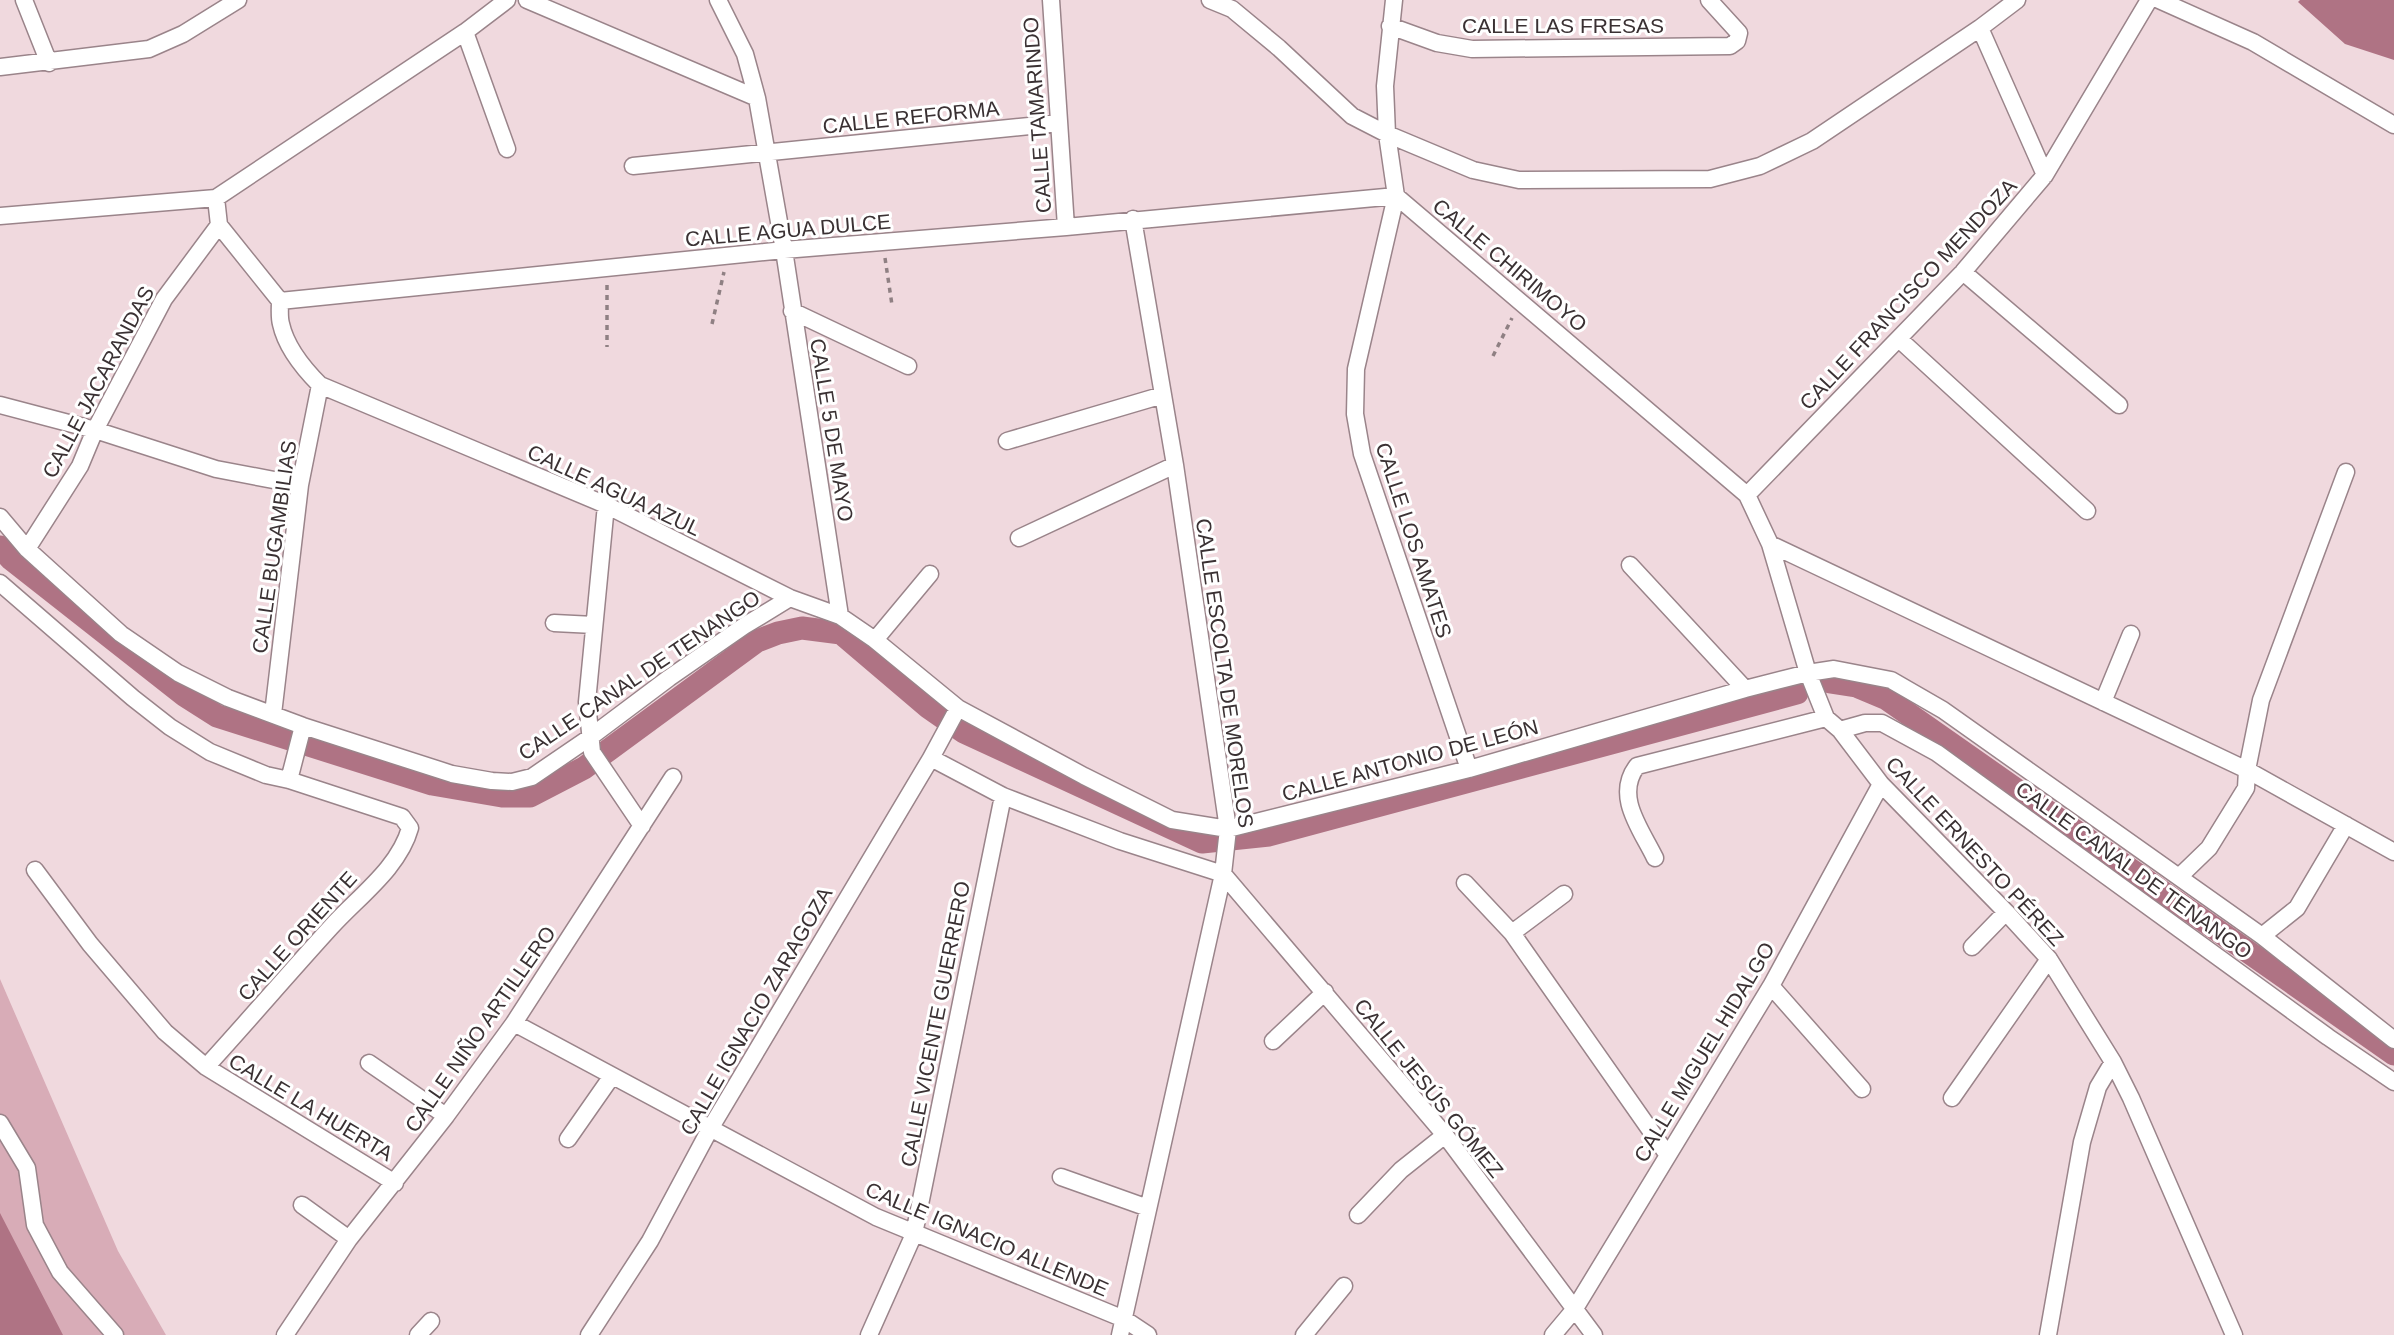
<svg xmlns="http://www.w3.org/2000/svg" width="2394" height="1335" font-family="Arial,sans-serif">
  <style>
    .green { fill: #d8acb7 }
    .water { fill: #af7384 }
    .lines { fill: none; stroke-linecap: round; stroke-linejoin: round }
    .canal { stroke: #af7384; stroke-width: 23 }
    .street-casing { stroke: #9a848a; stroke-width: 19 }
    .path { stroke: #8f8083; stroke-width: 3.5; stroke-dasharray: 5 5; stroke-linecap: butt }
    .street { stroke: #fff; stroke-width: 16 }
    .labels { text-anchor: middle; dominant-baseline: central; stroke-width: 6; stroke-linejoin: round; paint-order: stroke }
    .street-label { font-size: 21px; fill: #3a3133; stroke: #fff }
  </style>
  <rect width="100%" height="100%" fill="#f0d9de"/>
  <path class="green" d="M 0,979 L 118,1251 L 166,1335 L 0,1335 Z"/>
  <path class="water" d="M 2300,0 L 2394,0 L 2394,60 L 2345,44 L 2298,2 Z
    M 0,1213 L 63,1335 L 0,1335 Z"/>
  <g class="lines">
    <path class="canal" d="M 0,547 L 11,559 L 184,695 L 217,716 L 432,784 L 502,796 L 530,796 L 584,768 L 757,641 L 778,633 L 802,628 L 841,633 L 928,707 L 964,732 L 1202,842 L 1269,835 L 1797,693
      M 1830,682 L 1856,686 L 1887,699 L 2394,1054"/>
    <g class="street-casing">
      <path id="street" d="M 24,0 L 49,63
        M 527,0 L 757,98
        M 718,0 L 745,54 L 757,98 L 784,250 L 840,616
        M 1051,0 L 1066,227
        M 1210,0 L 1232,9 L 1279,48 L 1352,116 L 1387,134 L 1473,170 L 1519,180 L 1710,179 L 1760,166 L 1812,141 L 1980,28 L 2017,0
        M 1394,0 L 1385,86 L 1387,134 L 1396,196 L 1356,369 L 1355,414 L 1362,454 L 1469,769
        M 2159,0 L 2253,42 L 2394,125
        M 1390,26 L 1437,43 L 1472,49 L 1730,46 L 1737,41 L 1739,33 L 1709,0
        M 1980,28 L 2045,175
        M 465,32 L 507,149
        M 0,67 L 149,49 L 183,34 L 238,0
        M 633,166 L 1059,123
        M 1396,196 L 1747,495 L 1770,544 L 1808,673 L 1826,718 L 1840,730 L 1881,784 L 2006,912 L 2049,959 L 2113,1062 L 2131,1098 L 2234,1335
        M 0,216 L 216,198 L 465,32 L 507,0
        M 219,225 L 280,301
        M 1963,272 L 2119,405
        M 280,301 C 280,308 279,317 281,324 C 286,347 304,369 320,385 L 606,505 L 790,598 L 840,616 L 875,640 L 958,708 L 1084,776 L 1172,820 L 1228,829 L 1469,769 L 1745,689 L 1808,673 L 1834,669 L 1891,680 L 1943,710 L 2262,936 L 2394,1040
        M 280,301 L 784,250 L 1066,227 L 1396,196
        M 792,311 L 908,366
        M 1900,340 L 2087,511
        M 0,405 L 95,430 L 216,469 L 300,485
        M 1007,441 L 1163,395
        M 1747,495 L 1963,272 L 2045,175 L 2149,0
        M 606,505 L 587,702 L 592,752 L 642,826
        M 0,517 L 27,549 L 121,634 L 178,673 L 228,698 L 303,726 L 452,774 L 492,781 L 512,782 L 532,777 L 589,738 L 669,678 L 744,626 L 790,598
        M 1019,538 L 1175,465
        M 1770,544 L 2247,770 L 2394,852
        M 27,549 L 80,466 L 95,430 L 164,299 L 219,225 L 216,198
        M 1630,565 L 1745,689
        M 0,583 L 133,698 L 170,727 L 210,752 L 266,775 L 289,780 L 402,817 L 410,828 C 399,868 358,897 331,927 C 289,973 248,1021 206,1067
        M 554,623 L 594,625
        M 875,640 L 930,574
        M 2103,702 L 2131,634
        M 273,714 L 300,485 L 320,385
        M 1840,730 L 1865,723 L 1882,723 L 1937,753 L 2328,1037 L 2394,1082
        M 931,758 L 1003,796 L 1120,841 L 1223,874 L 1445,1135 L 1594,1335
        M 289,780 L 303,726
        M 1655,858 C 1641,829 1614,796 1637,766 L 1826,718
        M 35,870 L 90,944 L 165,1032 L 206,1067 L 395,1183
        M 2179,877 L 2209,848 L 2246,788 L 2247,770 L 2261,700 L 2346,472
        M 1465,883 L 1512,933 L 1667,1154
        M 1512,933 L 1564,894
        M 2262,936 L 2297,908 L 2346,825
        M 1972,947 L 2006,912
        M 1771,986 L 1862,1089
        M 514,1023 L 876,1217 L 1124,1319 L 1148,1335
        M 1273,1041 L 1325,992
        M 369,1063 L 446,1116
        M 1952,1098 L 2049,959
        M 0,1123 L 27,1168 L 35,1225 L 60,1272 L 115,1335
        M 568,1139 L 612,1076
        M 1061,1177 L 1148,1208
        M 302,1205 L 349,1239
        M 1358,1215 L 1401,1170 L 1445,1135
        M 285,1335 L 349,1239 L 446,1116 L 514,1023 L 673,777
        M 418,1335 L 431,1321
        M 589,1335 L 650,1241 L 710,1129 L 931,758 L 958,708
        M 869,1335 L 914,1234 L 1003,796
        M 1120,1335 L 1223,874 L 1228,829 L 1175,465 L 1133,219
        M 1304,1335 L 1344,1286
        M 1553,1335 L 1574,1310 L 1771,986 L 1881,784
        M 2048,1335 L 2082,1142 L 2098,1087 L 2113,1062"/>
    </g>
    <path class="path" d="M 885,258 L 892,305
      M 607,285 L 607,347
      M 712,324 L 724,272
      M 1493,356 L 1512,318"/>
    <use href="#street" class="street"/>
  </g>
  <g class="labels">
    <g class="street-label">
      <text x="1563" y="25">CALLE LAS FRESAS</text>
      <text transform="translate(1037 115) rotate(-94)">CALLE TAMARINDO</text>
      <text transform="translate(911 117) rotate(-6)">CALLE REFORMA</text>
      <text transform="translate(788 230) rotate(-5)">CALLE AGUA DULCE</text>
      <text transform="translate(1510 265) rotate(40)">CALLE CHIRIMOYO</text>
      <text transform="translate(1908 294) rotate(-47)">CALLE FRANCISCO MENDOZA</text>
      <text transform="translate(98 382) rotate(-62)">CALLE JACARANDAS</text>
      <text transform="translate(832 430) rotate(81)">CALLE 5 DE MAYO</text>
      <text transform="translate(614 490) rotate(25)">CALLE AGUA AZUL</text>
      <text transform="translate(1414 540) rotate(72)">CALLE LOS AMATES</text>
      <text transform="translate(274 547) rotate(-82)">CALLE BUGAMBILIAS</text>
      <text transform="translate(1225 673) rotate(82)">CALLE ESCOLTA DE MORELOS</text>
      <text transform="translate(639 675) rotate(-34)">CALLE CANAL DE TENANGO</text>
      <text transform="translate(1410 760) rotate(-15)">CALLE ANTONIO DE LEÓN</text>
      <text transform="translate(1975 851) rotate(47)">CALLE ERNESTO PÉREZ</text>
      <text transform="translate(2134 870) rotate(36)">CALLE CANAL DE TENANGO</text>
      <text transform="translate(297 936) rotate(-48)">CALLE ORIENTE</text>
      <text transform="translate(756 1011) rotate(-60)">CALLE IGNACIO ZARAGOZA</text>
      <text transform="translate(935 1024) rotate(-79)">CALLE VICENTE GUERRERO</text>
      <text transform="translate(480 1029) rotate(-55)">CALLE NIÑO ARTILLERO</text>
      <text transform="translate(1704 1052) rotate(-59)">CALLE MIGUEL HIDALGO</text>
      <text transform="translate(1429 1088) rotate(51)">CALLE JESÚS GÓMEZ</text>
      <text transform="translate(311 1107) rotate(31)">CALLE LA HUERTA</text>
      <text transform="translate(987 1239) rotate(23)">CALLE IGNACIO ALLENDE</text>
    </g>
  </g>
</svg>
